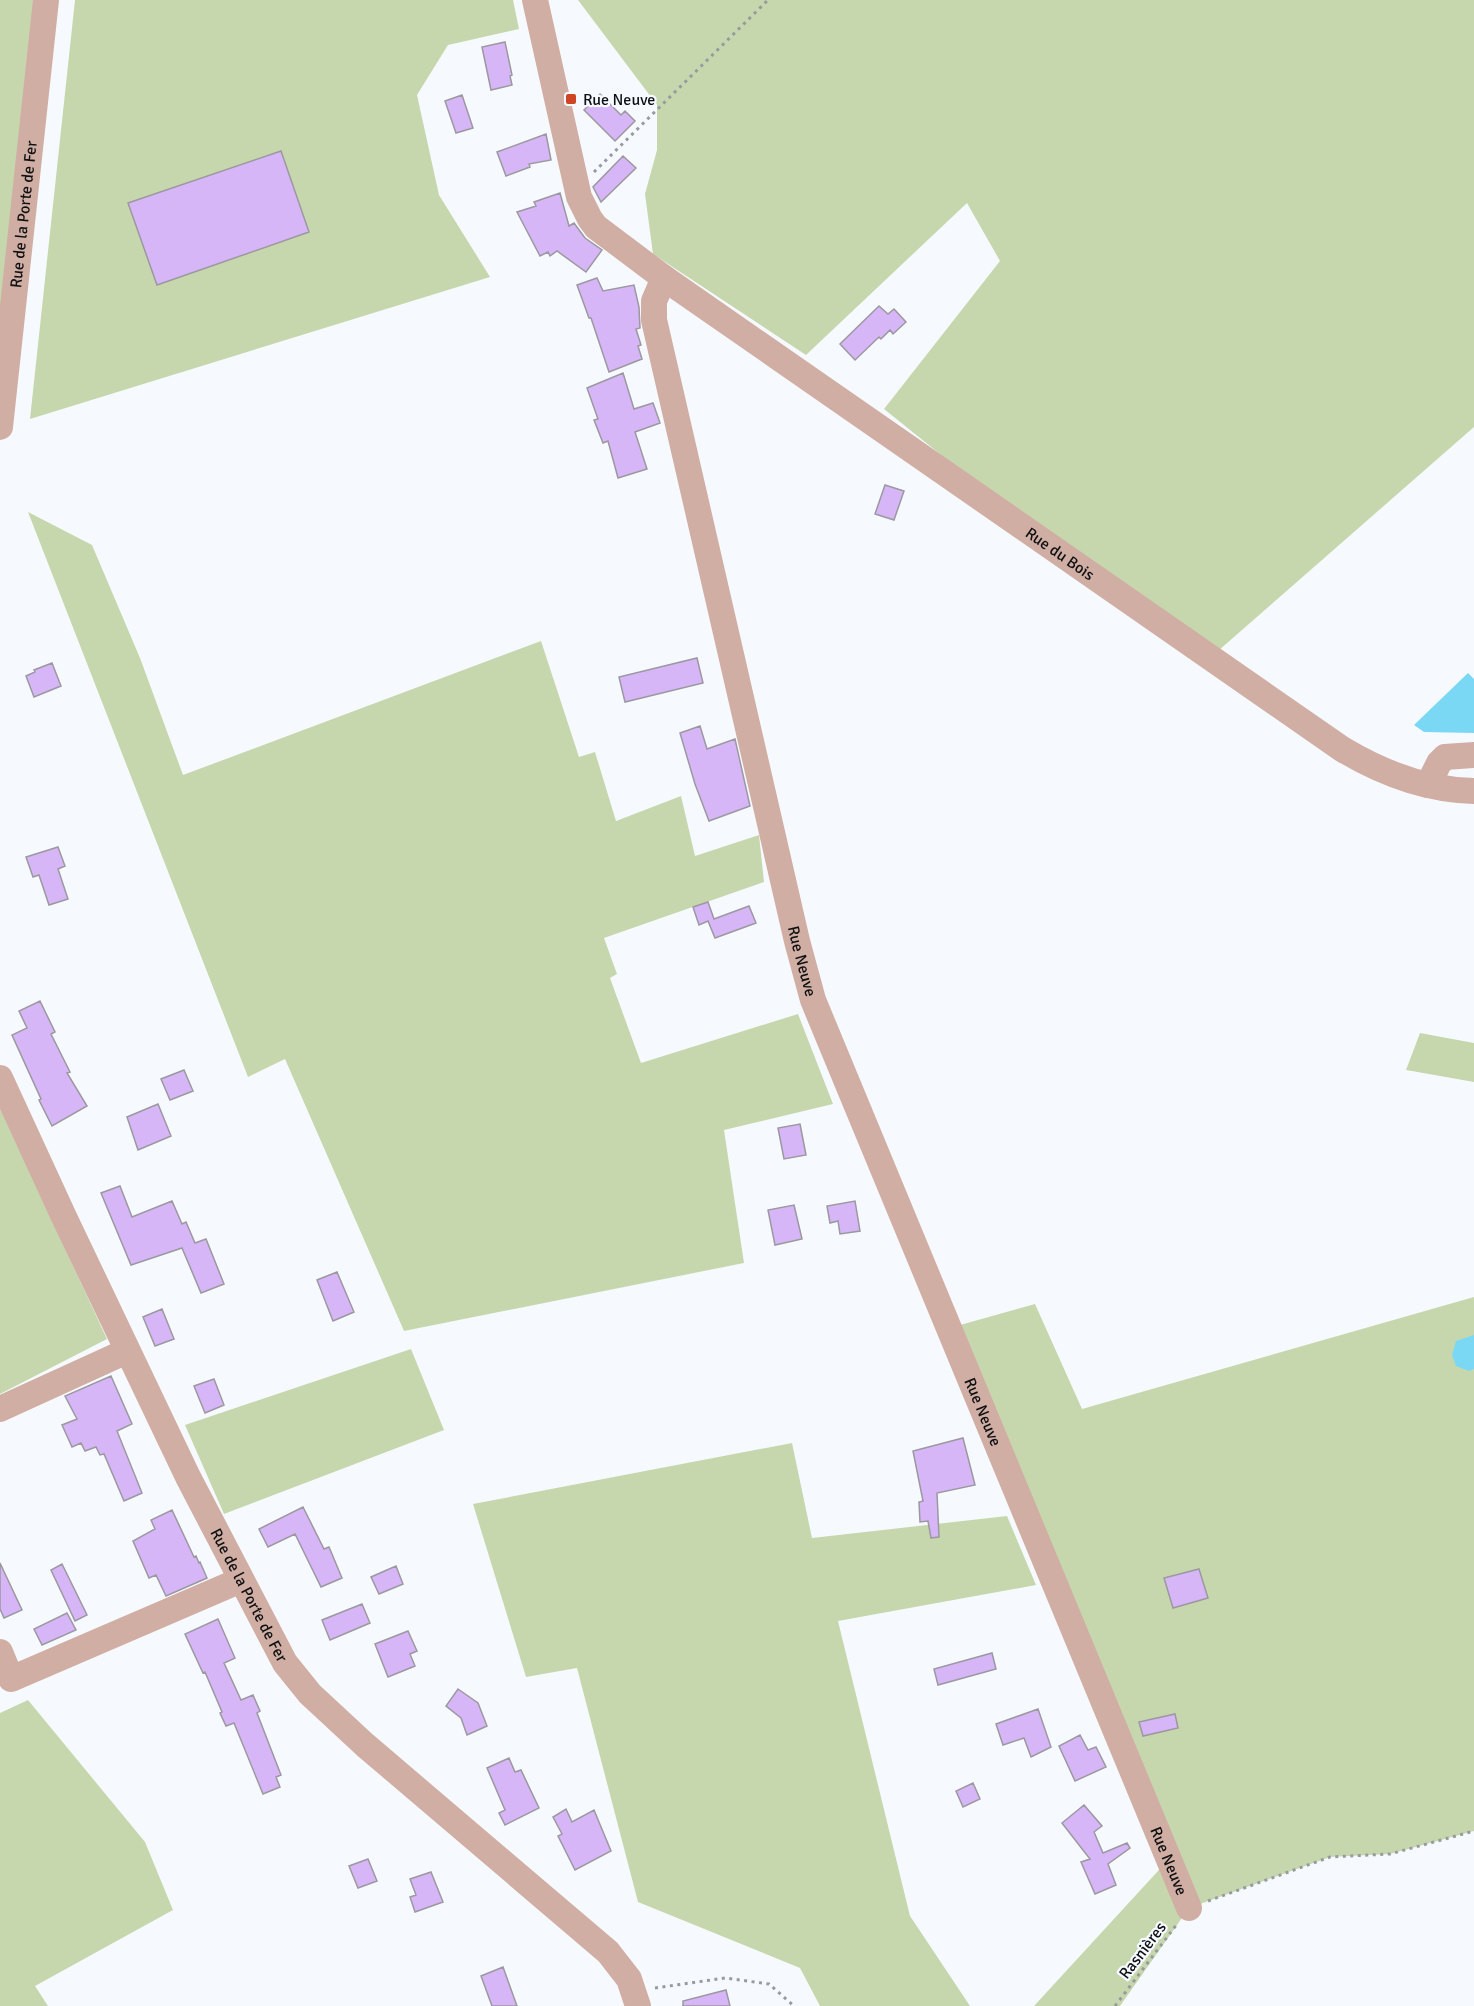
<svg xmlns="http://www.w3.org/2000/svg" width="1474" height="2006" font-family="Signika,sans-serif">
<rect width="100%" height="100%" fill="#f6faff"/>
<path fill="#c7d7ad" d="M0 0H34L0 323Z
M75 0H513L519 29 448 45 417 95 439 195 490 277 30 419Z
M578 0H1474V427L1202 665 884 409 1000 261 967 203 806 355 653 254 645 194 657 150V105Z
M28 512 92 545 140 658 183 775 541 641 579 757 595 752 616 821 681 796 695 856 759 835 764 882 604 938 617 974 610 978 641 1063 798 1014 833 1104 724 1130 744 1263 404 1331 285 1059 248 1077Z
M1420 1033 1474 1043V1082L1406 1070Z
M0 1108 107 1339 0 1394Z
M1474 1297V1831L1390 1854 1330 1857 1189 1908 1120 2006H1034L1169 1859 953 1327 1035 1304 1082 1409Z
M411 1349 444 1430 224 1514 185 1425Z
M792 1443 812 1538 1007 1516 1036 1585 838 1621 910 1916 970 2006H820L800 1968 638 1902 577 1668 526 1677 473 1504Z
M28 1700 145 1842 173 1910 35 1986 48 2006H0V1713Z"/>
<path fill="#7bd8f4" d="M1468 673 1474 679V733L1424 732 1414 725Z
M1474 1335V1369L1469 1371 1456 1366 1452 1355 1456 1341Z"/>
<path fill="#d7b6f7" stroke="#9b989f" stroke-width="1.5" d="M505 42 512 75 510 76 512 85 491 90 482 47Z
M600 94 621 115 625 111 635 121 615 141 584 110Z
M462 95 473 128 456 133 445 101Z
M546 134 551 160 529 164 530 167 506 176 497 152Z
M281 151 309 232 157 285 128 203Z
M623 156 636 168 601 202 593 187Z
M560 193 569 226 574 223 585 238 602 250 586 272 557 251 550 256 548 252 540 256 517 212 536 206 534 202Z
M597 278 603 291 634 285 639 307 640 328 636 329 641 345 638 346 642 359 609 372 591 318H589L577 285Z
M879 306 888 314 894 309 906 322 893 334 890 330 881 339 879 337 855 360 840 344Z
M623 373 634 409 653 403 660 423 635 432 647 469 618 478 608 441 603 443 594 420 598 419 587 388Z
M885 485 904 491 894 520 875 514Z
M697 658 703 683 625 702 619 677Z
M52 663 61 686 34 697 26 676 35 672 34 670Z
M700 726 707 749 735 739 750 806 709 821 695 784 680 733Z
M58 847 65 866 58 869 68 899 49 905 39 875 33 877 26 857Z
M708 902 714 919 749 906 756 923 715 938 708 921 699 925 693 907Z
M40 1001 55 1032 51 1034 70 1072 67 1073 87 1106 52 1126 39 1100 41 1099 12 1035 27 1028 19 1011Z
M184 1070 193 1091 170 1100 161 1079Z
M158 1104 171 1136 138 1150 127 1117Z
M800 1124 806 1155 784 1159 778 1128Z
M120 1186 132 1217 172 1201 182 1224 186 1222 195 1243 206 1239 224 1284 201 1293 182 1248 131 1265 101 1193Z
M855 1201 860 1231 840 1234 838 1221 830 1223 827 1206Z
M794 1205 802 1239 775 1245 768 1210Z
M337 1272 354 1312 333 1321 317 1280Z
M162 1309 174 1339 155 1346 143 1317Z
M111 1376 132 1424 117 1431 142 1493 124 1501 104 1454 100 1455 96 1447 85 1451 81 1443 72 1447 62 1425 77 1419 65 1396Z
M214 1379 224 1405 205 1413 194 1386Z
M963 1438 975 1485 937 1493 939 1537 931 1538 928 1521 920 1522 919 1502 923 1501 913 1451Z
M303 1507 324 1549 329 1547 342 1578 321 1587 295 1534 268 1547 259 1529Z
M172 1510 194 1557 196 1556 199 1563 200 1562 207 1578 166 1596 156 1575 149 1578 133 1541 155 1529 151 1520Z
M0 1563 22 1610 4 1618 0 1609Z
M62 1564 87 1615 75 1621 51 1570Z
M396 1566 403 1584 379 1594 371 1577Z
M1199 1569 1208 1598 1173 1608 1164 1578Z
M362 1604 370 1623 330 1640 322 1620Z
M67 1613 76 1630 42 1645 34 1629Z
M218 1619 235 1658 224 1663 241 1700 253 1695 260 1711 257 1713 281 1775 276 1777 280 1787 263 1794 234 1723 226 1726 220 1713 222 1712 205 1672 203 1673 185 1634Z
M408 1631 417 1651 410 1654 415 1666 388 1677 375 1644Z
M992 1653 996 1669 938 1685 934 1669Z
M458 1689 478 1703 487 1726 467 1735 461 1718 446 1706Z
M1038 1709 1051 1747 1031 1757 1024 1738 1003 1745 996 1724Z
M1175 1714 1178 1728 1143 1736 1139 1722Z
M1080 1735 1088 1750 1096 1747 1106 1767 1075 1781 1059 1746Z
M509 1758 515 1772 521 1770 539 1808 505 1825 499 1813 505 1810 487 1768Z
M973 1783 980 1799 963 1807 956 1791Z
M1084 1805 1102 1826 1094 1832 1103 1853 1127 1843 1130 1848 1108 1864 1116 1885 1095 1894 1081 1862 1090 1859 1062 1823Z
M566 1809 572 1822 594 1810 611 1851 575 1870 558 1836 562 1834 553 1817Z
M368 1859 377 1881 358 1888 349 1866Z
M431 1872 443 1902 415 1912 410 1897 416 1895 410 1879Z
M503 1967 517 2006H492L481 1976Z
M726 1990 730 2006H683V2001Z"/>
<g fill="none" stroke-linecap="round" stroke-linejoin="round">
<path stroke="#979a9e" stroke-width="3" stroke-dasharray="3 4.5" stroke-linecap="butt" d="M594 172 768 0
M1208 1901 1330 1857 1390 1854 1474 1831
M655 1988 725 1978 769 1984 794 2006
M1115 2006 1177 1924"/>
<g stroke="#d1aea4" stroke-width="26">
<path id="s1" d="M535 0 579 197 590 219 596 227 664 278 1342 749C1382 773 1426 790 1474 791"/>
<path id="s2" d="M664 278 654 301V320L797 941 813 1000 1189 1908"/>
<path id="s3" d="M0 427 46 0"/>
<path d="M1428 785 1439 763 1445 757 1474 755"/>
<path id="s4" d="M0 1078 64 1217 188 1477 285 1663 310 1694 365 1745 608 1952 629 1979 638 2006"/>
<path d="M0 1409 127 1351"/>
<path d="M0 1652 11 1679 241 1580"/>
</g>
</g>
<rect fill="#ce4425" stroke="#f6faff" stroke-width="2" x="565" y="93" width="12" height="12" rx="3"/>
<g text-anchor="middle" stroke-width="4.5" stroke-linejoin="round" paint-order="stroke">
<g font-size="16" fill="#0e1012" stroke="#f6faff" text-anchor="start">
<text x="583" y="105">Rue Neuve</text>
</g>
<g font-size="16" fill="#0e1012" stroke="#f6faff">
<text dy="6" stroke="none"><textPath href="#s3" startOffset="214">Rue de la Porte de Fer</textPath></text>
<text dy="6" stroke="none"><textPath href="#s1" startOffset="804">Rue du Bois</textPath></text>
<text dy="6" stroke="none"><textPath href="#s2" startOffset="702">Rue Neuve</textPath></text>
<text dy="6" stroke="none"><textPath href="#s2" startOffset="1188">Rue Neuve</textPath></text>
<text dy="6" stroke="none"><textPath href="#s4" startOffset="574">Rue de la Porte de Fer</textPath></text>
<text dy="6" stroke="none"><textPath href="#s2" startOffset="1674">Rue Neuve</textPath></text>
<text transform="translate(1142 1950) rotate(-53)" y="6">Rasnières</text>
</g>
</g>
</svg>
